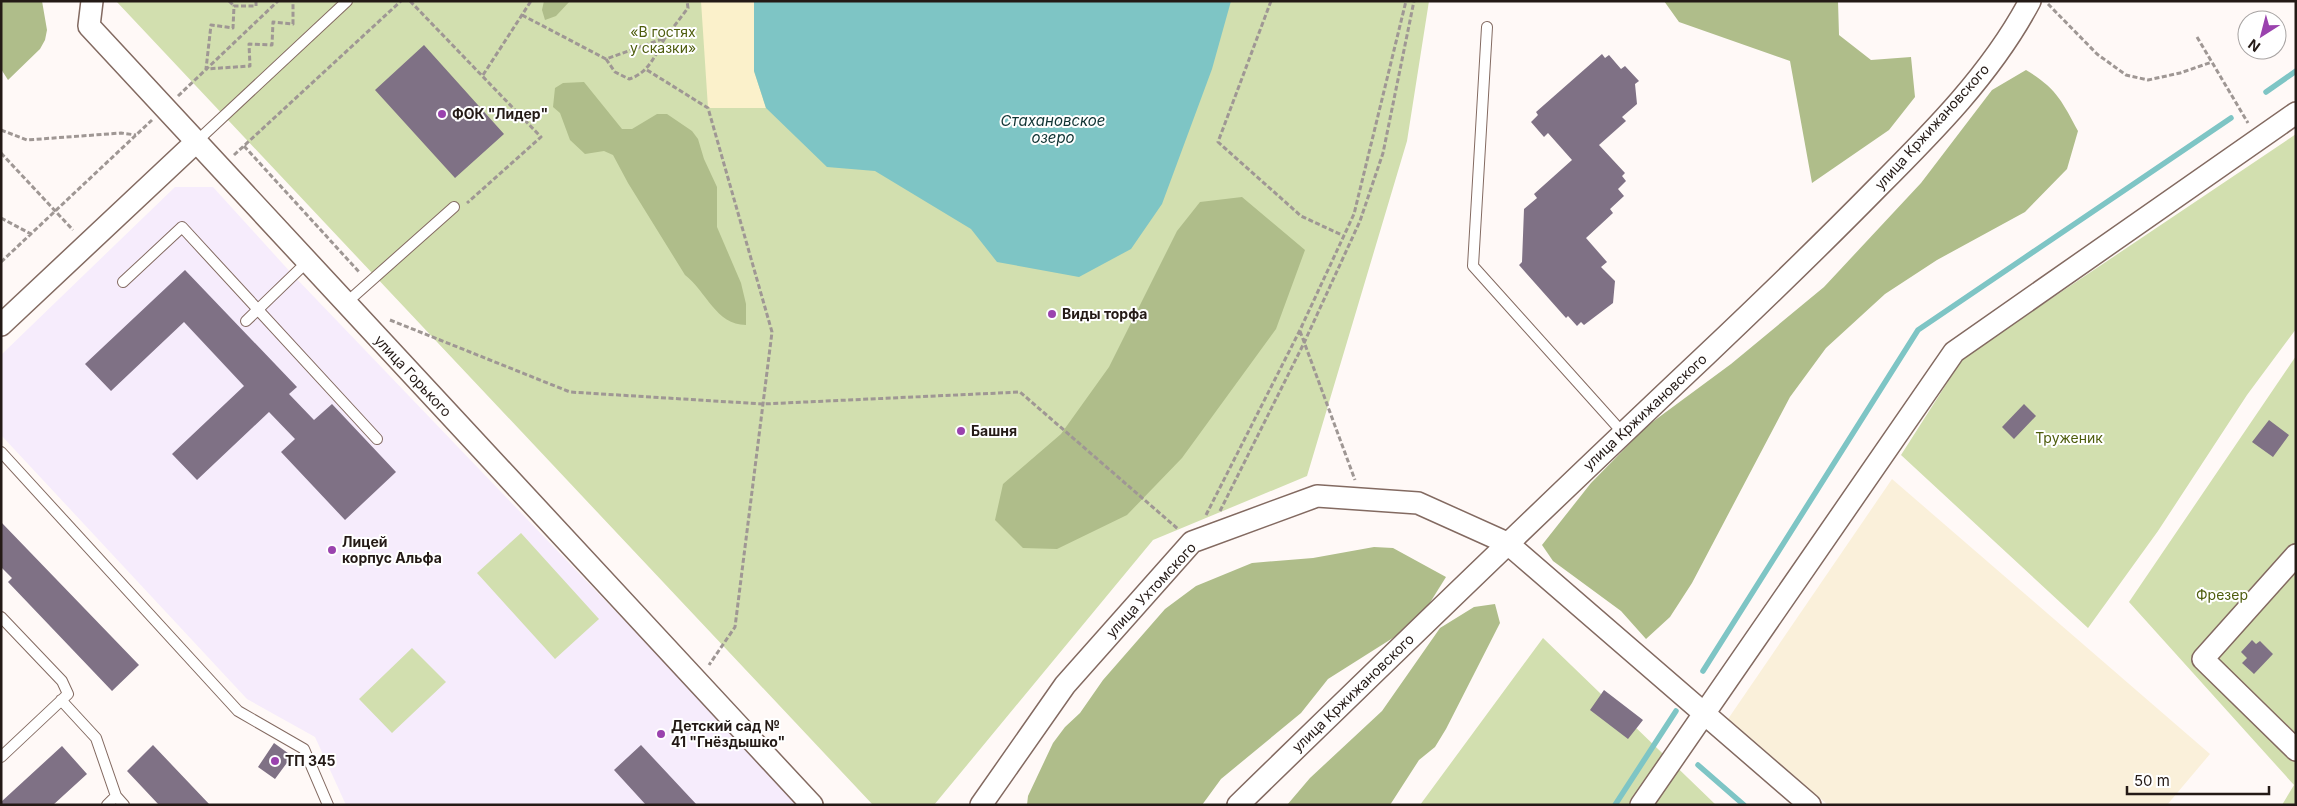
<svg xmlns="http://www.w3.org/2000/svg" width="2297" height="806" font-family="Inter,sans-serif">
<rect width="100%" height="100%" fill="#fff9f7"/>
<path fill="#faf0da" d="M1892 479 2210 754 2167 805H1828L1728 719Z"/>
<path fill="#f6ecfc" d="M175 187H213L293 275 666 664 798 805H346L315 737 247 699 1 435V355Z"/>
<path fill="#d2dfaf" d="M116 1H1429L1407 141 1307 476 1153 540 934 805H873Z
M2296 134V329L2247 395 2158 531 2088 628 1901 455 1963 358Z
M2296 356V805H2282L2294 785 2129 602Z
M521 533 599 619 555 659 477 573Z
M1543 638 1716 805H1420Z
M412 648 446 682 392 733 359 699Z"/>
<path fill="#afbd8a" d="M1 1H42L47 30 45 40 40 49 8 80 1 69Z
M544 1H570L556 16 545 20 542 10Z
M1664 1H1838L1839 35 1871 60 1911 57 1915 97 1889 130 1812 183 1790 61 1679 22Z
M2026 70C2056 88 2062 101 2078 131L2067 169 2025 212 1937 260 1885 294 1826 348 1790 397 1692 583 1670 617 1646 639 1621 611 1553 561 1542 545 1591 483 1647 426 1731 364 1824 287 1921 183 1992 90Z
M584 82 622 129H632L657 114H667L692 131 698 139 704 159 717 187V227L741 283 746 304V325C716 325 706 291 685 275L628 183 613 155 604 151 585 154 570 140 560 113 553 107 555 88 563 83Z
M1242 197 1305 250 1276 329 1182 458 1127 515 1057 549 1023 548 995 520 1003 484 1061 434 1109 367 1177 231 1200 202Z
M1374 547 1393 548 1446 577 1426 609 1396 636 1328 679 1301 713 1221 779 1202 805H1027L1028 796 1053 743 1065 727 1080 713 1103 680 1165 609 1196 586 1252 563 1313 558Z
M1495 604 1500 623 1446 729 1435 747 1419 760 1390 805H1287L1310 778 1382 711 1440 628 1474 607Z"/>
<path fill="#fbf1cb" d="M701 1H754V71L766 108H708Z"/>
<path fill="#7ec5c5" d="M754 1H1231L1212 69 1162 204 1131 249 1079 277 997 262 971 229 875 171 827 167 766 108 754 71Z"/>
<g fill="none" stroke-linecap="round" stroke-linejoin="round">
<path stroke="#7ec5c5" stroke-width="5.5" d="M2266 92 2296 71
M1703 671 1918 330 2231 118
M1698 765 1744 805
M1615 805 1676 711"/>
</g>
<path fill="#7f7185" d="M424 45 504 134 455 178 375 90Z
M1602 54 1605 58 1609 55 1621 69 1625 66 1639 81 1635 84 1637 104 1622 117 1626 121 1599 145 1625 173 1622 176 1626 181 1618 189 1624 196 1610 209 1613 213 1586 238 1607 262 1601 267 1615 281 1613 303 1584 325 1581 322 1577 326 1568 316 1566 318 1519 265 1522 262 1524 209 1537 198 1534 194 1572 160 1548 133 1544 137 1531 122 1538 115 1536 112Z
M185 270 297 387 289 394 314 420 332 404 396 472 345 520 281 452 295 439 269 412 197 480 172 454 244 386 184 322 111 391 85 364Z
M2024 404 2036 416 2014 439 2002 427Z
M2269 420 2289 435 2273 457 2252 442Z
M1 522 139 665 112 691 8 582 12 578 1 567Z
M2252 640 2256 644 2260 641 2273 654 2254 674 2242 663 2247 658 2241 652Z
M1604 690 1643 720 1628 739 1590 710Z
M274 743 292 756 275 779 258 767Z
M153 745 210 805H159L127 771Z
M641 745 697 805H646L614 770Z
M62 746 87 774 53 805H1V802Z"/>
<g fill="none" stroke-linecap="round" stroke-linejoin="round">
<defs>
<path id="lane" d="M1487 27 1473 266 1623 433
M196 142 347 1
M123 282 182 227 377 439
M346 303 454 207
M246 321 307 262
M1 452 238 711 304 749 328 805
M1 617 62 681 68 694 1 757
M61 700 96 738 116 796 107 805
M116 796 124 805"/>
<path id="street" d="M92 1 89 26 812 805
M1 325 196 142
M2296 555 2203 659 2296 750
M981 805 1065 685 1192 542 1317 496 1418 503 1507 543 1810 805
M1238 805C1393 654 1548 504 1705 356 1763 301 1820 246 1876 189 1933 132 1992 73 2030 1
M1641 805 1954 352 2296 113"/>
</defs>
<use href="#lane" stroke="#836a61" stroke-width="12"/>
<use href="#street" stroke="#836a61" stroke-width="24"/>
<path stroke="#9f9794" stroke-width="3" stroke-dasharray="5 2.5" stroke-linecap="butt" d="M229 1 234 6
M256 1V6H234L233 28 211 25 206 69 250 66 249 44 272 45 273 22 293 24V1
M410 1 541 137 467 203
M1271 1 1218 142 1301 216 1344 236
M2048 4 2097 54 2126 75 2148 80 2180 73 2212 62
M522 15 606 59 665 38 688 8 687 1
M2197 37 2248 123
M606 59 615 72 629 79C649 73 655 55 665 38
M647 70 708 108 772 332 735 627 709 665
M483 75 531 1
M178 96 278 1
M1 130 27 140 121 133 136 135
M244 146 360 273
M1 153 73 230
M234 155 401 1
M1 218 31 234
M1 262 152 120
M390 320 570 392 763 404 1020 392 1178 529
M1300 331 1355 480
M1220 511 1304 343 1360 221 1383 153 1414 1
M1206 515 1300 330 1354 214 1406 1"/>
<use href="#lane" stroke="#fff" stroke-width="10"/>
<use href="#street" stroke="#fff" stroke-width="21"/>
</g>
<g fill="#9a42ae" stroke="#fff" stroke-width="2">
<circle cx="442" cy="114" r="5"/>
<circle cx="1052" cy="314" r="5"/>
<circle cx="961" cy="431" r="5"/>
<circle cx="332" cy="550" r="5"/>
<circle cx="661" cy="734" r="5"/>
<circle cx="275" cy="761" r="5"/>
</g>
<g text-anchor="middle" stroke-width="4" stroke-linejoin="round" paint-order="stroke">
<g font-size="14" fill="#4e5d0d" stroke="#fff">
<text x="663" y="37">«В гостях<tspan x="663" dy="16">у сказки»</tspan></text>
<text x="2069" y="443">Труженик</text>
<text x="2222" y="600">Фрезер</text>
</g>
<g font-size="14" font-weight="bold" fill="#241a16" stroke="#fff" text-anchor="start">
<text x="452" y="119">ФОК "Лидер"</text>
<text x="1062" y="319">Виды торфа</text>
<text x="971" y="436">Башня</text>
<text x="342" y="547">Лицей<tspan x="342" dy="16">корпус Альфа</tspan></text>
<text x="671" y="731">Детский сад №<tspan x="671" dy="16">41 "Гнёздышко"</tspan></text>
<text x="285" y="766">ТП 345</text>
</g>
<g font-size="14" fill="#241a16" stroke="#fff">
<text transform="translate(1932 127) rotate(-48)" y="5">улица Кржижановского</text>
<text transform="translate(413 376) rotate(47)" y="5">улица Горького</text>
<text transform="translate(1645 412) rotate(-43)" y="5">улица Кржижановского</text>
<text transform="translate(1151 590) rotate(-47)" y="5">улица Ухтомского</text>
<text transform="translate(1353 693) rotate(-44)" y="5">улица Кржижановского</text>
</g>
<g font-size="15" font-style="italic" fill="#103434" stroke="#fff">
<text x="1053" y="126">Стахановское<tspan x="1053" dy="17">озеро</tspan></text>
</g>
</g>
<rect width="2297" height="806" fill="none" stroke="#241a16" stroke-width="5"/>
<g transform="translate(2262 35) rotate(216)"><circle r="24" fill="#ffffff" stroke="#a7a3a2"/>
<path d="M0-4L9 19L0 12L-9 19Z" fill="#9a42ae"/>
<text y="-8" font-size="14" font-weight="bold" text-anchor="middle" fill="#241a16">N</text>
</g>
<path d="M2127 786v8h142v-8" fill="none" stroke="#241a16" stroke-width="2.5"/>
<text x="2134" y="786" font-size="15" fill="#241a16" stroke="#ffffff" stroke-width="4" paint-order="stroke">50 m</text>
</svg>
